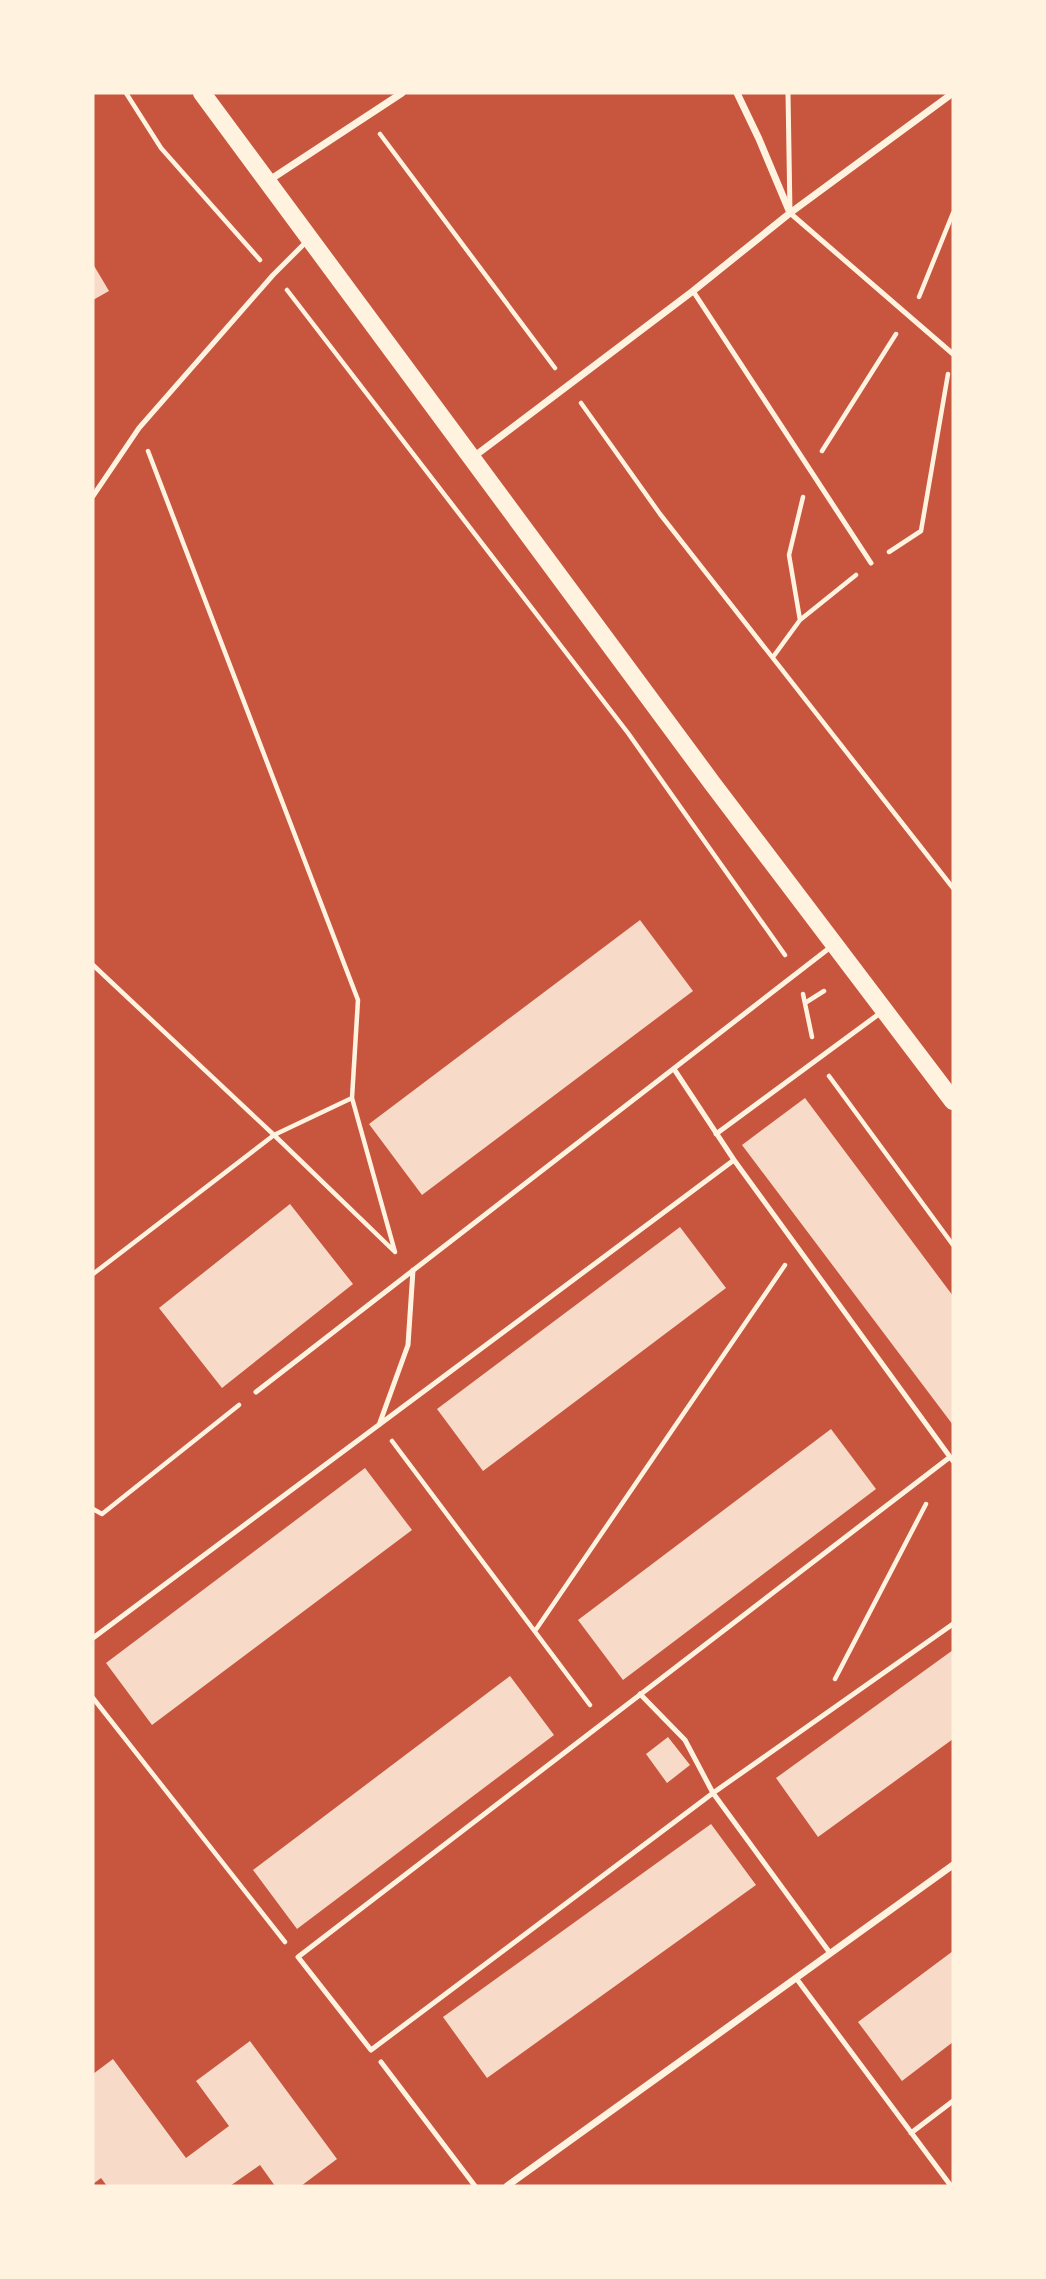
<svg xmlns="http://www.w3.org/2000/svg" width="1046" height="2279" font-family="Montserrat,sans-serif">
<rect width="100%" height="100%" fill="#c8553d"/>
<path fill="#f7dbc8" d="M93 264 109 291 93 300Z
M640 920 693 991 422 1195 369 1124Z
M805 1098 953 1296V1425L742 1145Z
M290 1204 353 1284 222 1388 159 1308Z
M680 1227 726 1288 483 1471 437 1409Z
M831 1429 876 1489 623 1680 578 1620Z
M365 1468 412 1530 152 1725 106 1663Z
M953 1650V1739L818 1837 776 1778Z
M510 1676 554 1735 297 1929 253 1870Z
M668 1737 690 1765 667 1783 646 1754Z
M711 1824 756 1885 487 2078 443 2017Z
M953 1951V2042L902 2081 858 2022Z
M250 2041 337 2159 301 2186H275L260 2165 230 2186H107L101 2178 93 2184V2074L113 2059 186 2158 229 2126 196 2081Z"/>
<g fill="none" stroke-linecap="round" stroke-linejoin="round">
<path stroke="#fff3e0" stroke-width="4.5" d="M126 93 161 148 260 260
M380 134 555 368
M287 290 628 733 785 955
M919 297 953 213
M581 403 660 514 953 888
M148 451 358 1000 352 1098 395 1252
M822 451 896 334
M889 552 921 531 948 374
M800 620 789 555 803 497
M773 657 800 620 856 575
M93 965 274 1135 394 1251
M803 994 812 1037
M805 1003 824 991
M829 1076 953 1245
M93 1274 274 1135 352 1098
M392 1441 590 1705
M93 1509 102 1514 239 1405
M535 1631 785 1265
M835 1679 926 1504
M93 1698 285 1942"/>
<path stroke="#fff3e0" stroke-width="5" d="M788 93 790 213 953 354
M693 291 871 563
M93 496 139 428 273 275 306 242
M716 1134 883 1011
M734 1160 950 1457
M256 1392 832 946
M379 1425 408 1345 413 1270
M953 1461 950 1457 298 1957 371 2050 713 1793 953 1624
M93 1638 734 1160 674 1069
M640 1694 685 1740 713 1793 830 1953
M796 1978 951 2186
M381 2062 475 2186
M911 2133 953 2101"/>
<path stroke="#fff3e0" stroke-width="7" d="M268 181 402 93
M790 213 953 93
M472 458 693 291 790 213 759 139 737 93
M507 2186 953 1865"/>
<path stroke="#fff3e0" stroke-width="18" d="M202 93 712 783 953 1101"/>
</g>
<rect width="1046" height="2279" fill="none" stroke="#fff3e0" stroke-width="189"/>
</svg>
